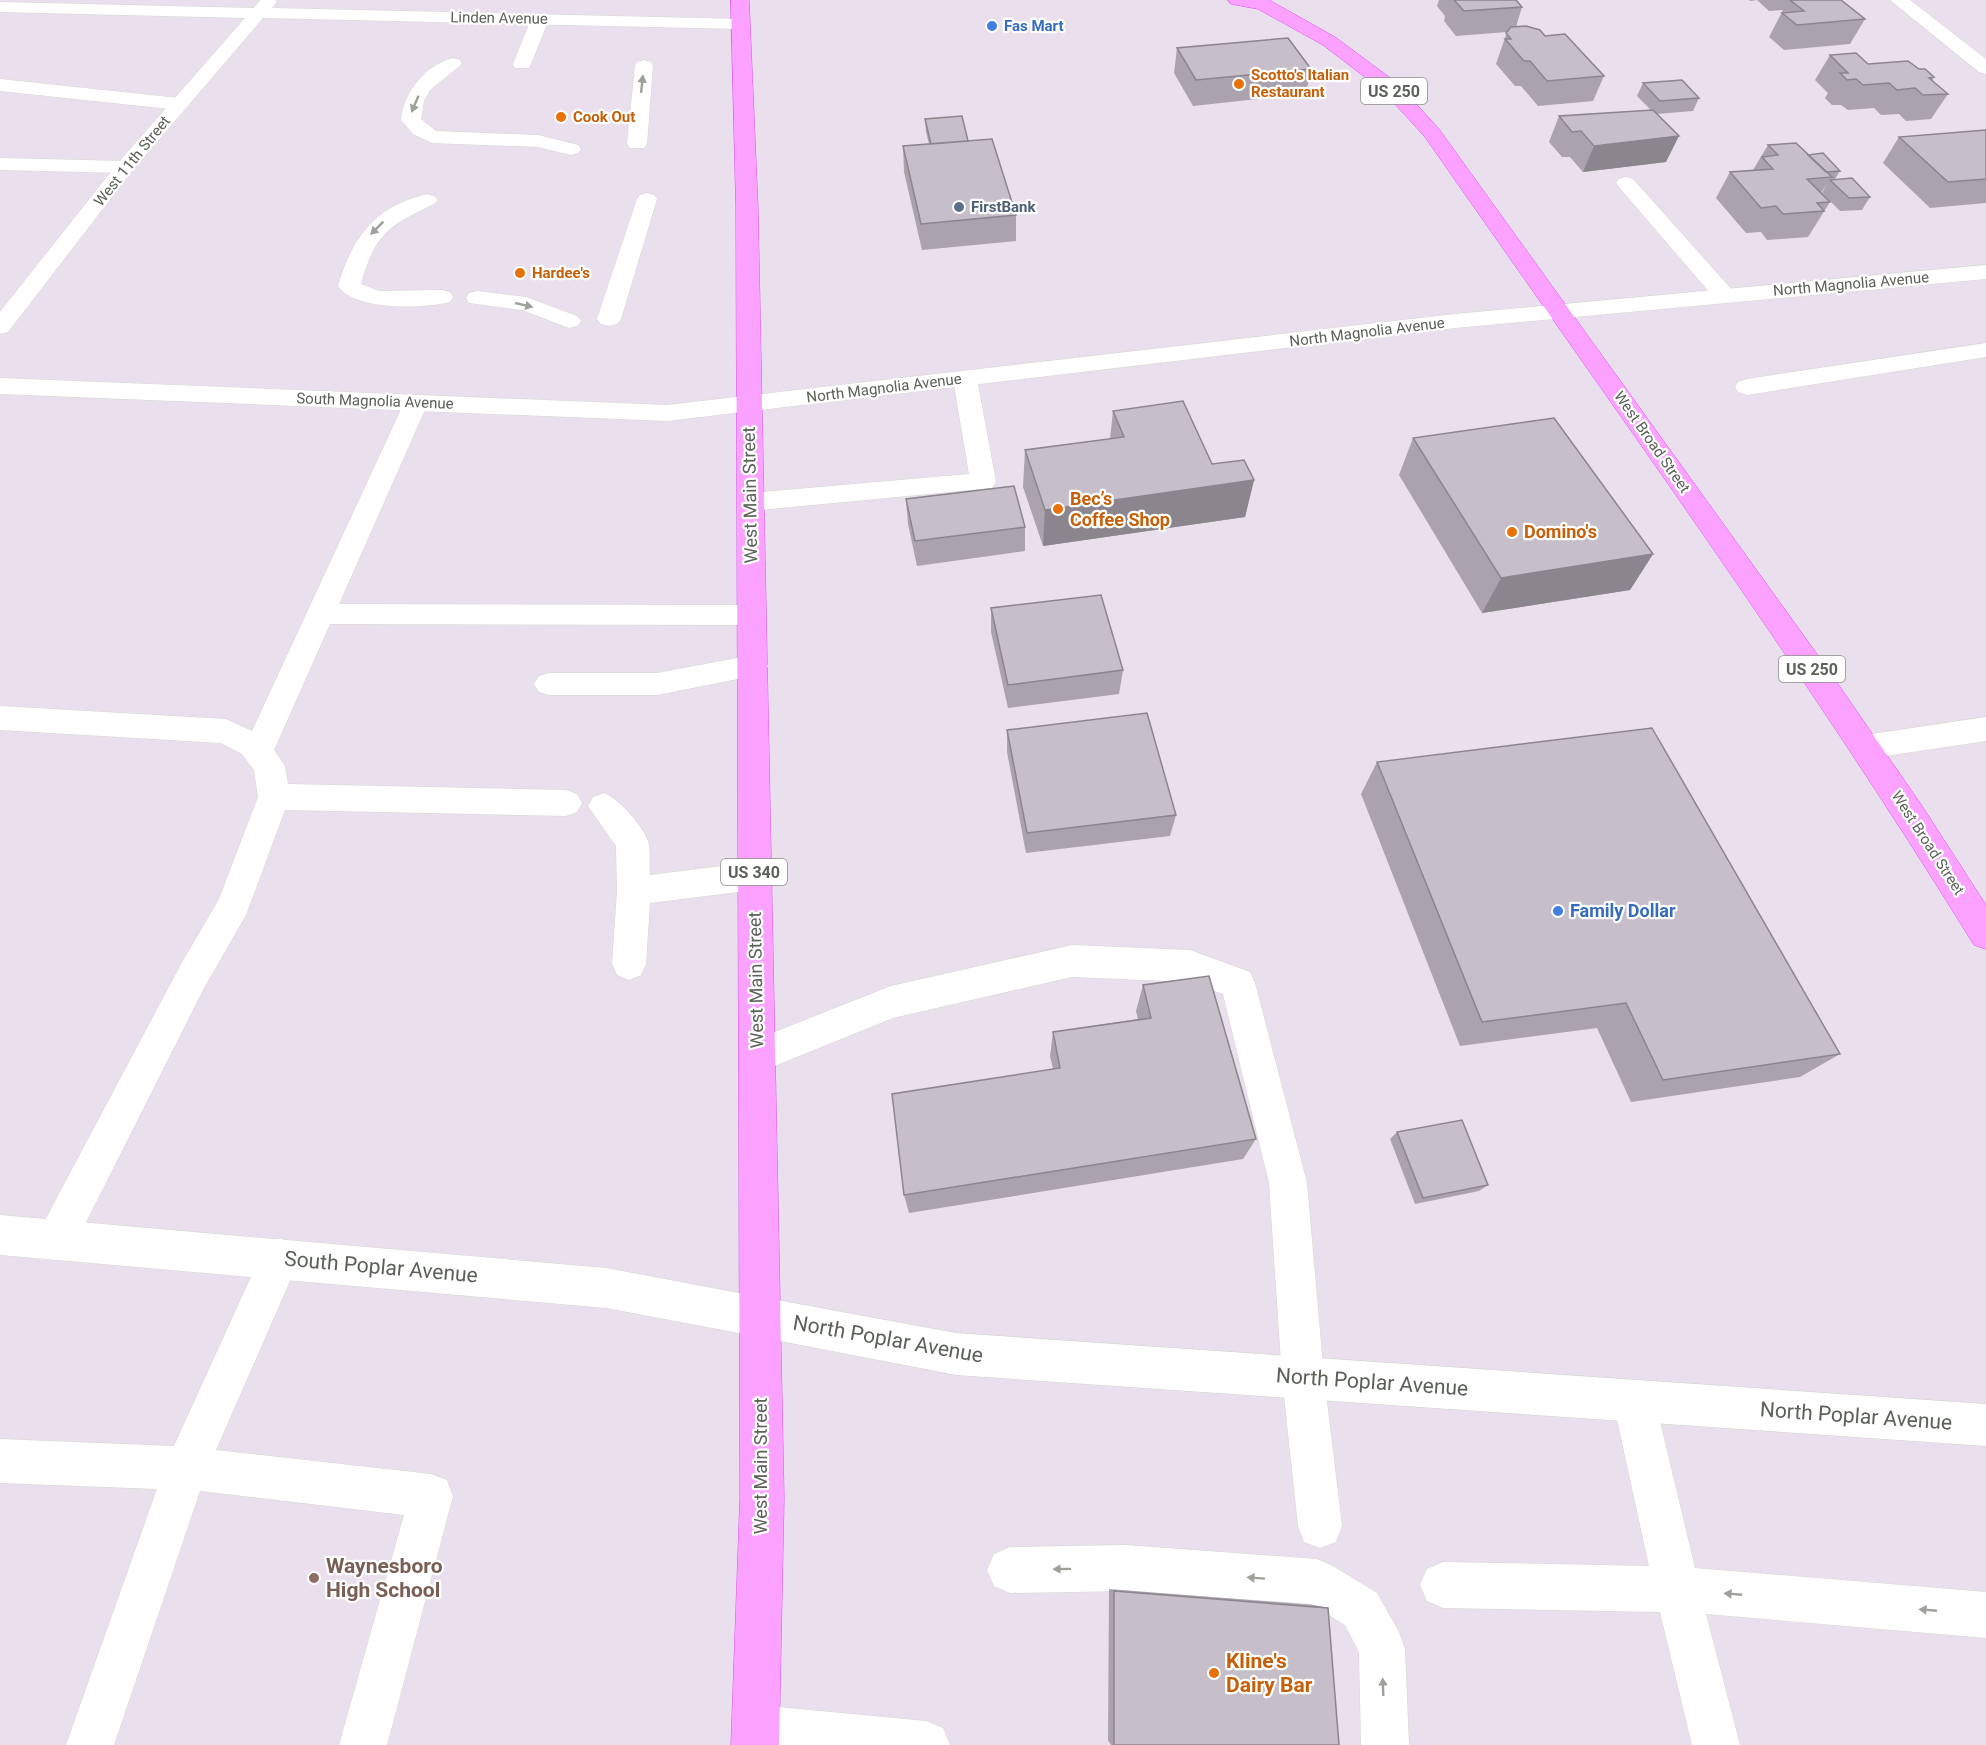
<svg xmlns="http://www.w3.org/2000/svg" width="1986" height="1745" font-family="Roboto,sans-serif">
<rect width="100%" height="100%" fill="#eadfec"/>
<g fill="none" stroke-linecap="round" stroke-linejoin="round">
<defs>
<path id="service" d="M540 14 546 15 549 19 531 64 529 68H515L513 64 531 19 534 15Z
M453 58 460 60 462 64 430 90 424 101 421 119 436 131 538 135 578 145 581 149 578 153 571 155 538 147 432 143 413 134 401 120C404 92 425 65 453 58Z
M644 60 651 62 653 66 647 144 644 148H630L627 144 635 66 637 62Z
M0 79 179 98 186 100 189 104 186 108 179 110 0 91Z
M0 158 125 161 132 163 135 167 132 171 125 173 0 170Z
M1626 177 1633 179 1733 291 1736 296 1733 301 1725 303 1717 301 1619 187 1616 183 1619 179Z
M647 193 654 195 657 199 621 319 617 324 609 326 601 324 597 319 637 199 640 195Z
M427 194 434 196 438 200 434 204C389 226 375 233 361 284L379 291 442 290 450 292 453 297 450 302C423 309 355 311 338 286 352 237 376 206 427 194Z
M477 291 526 297 577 316 581 321 577 326 569 328 522 310 469 303 466 298 469 293Z
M1986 343V357L1747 395 1738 392 1735 387 1738 382 1747 379Z
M965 371 974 374 977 379 996 482 992 488 750 511 741 508 737 502 741 496 750 493 969 474 953 379 956 374Z
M416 395 425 397 428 403 339 604 752 605 762 608 766 615 762 622 752 625 330 624 274 750 285 766 288 784 566 790 577 794 582 803 577 812 566 816 285 810 246 915 204 988 71 1252 57 1258 43 1252 37 1238 43 1224 180 966 219 899 258 797 254 770 242 754 221 743 0 730V706L226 719 252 731 404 403 407 397Z
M753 655 763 658 768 666 763 674 657 695H549L539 692 534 684 539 676 549 673H657Z
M1986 717V741L1865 759 1854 756 1850 747 1854 738 1865 735Z
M604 793C618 798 643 826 648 841 651 851 649 864 650 875L754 862 766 866 771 876 766 886 754 890 650 903 646 964 641 975 629 980 617 975 612 964 617 891 616 846 588 806 593 797Z
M1072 945 1190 950 1250 972 1255 983 1307 1183 1324 1377 1342 1526 1336 1542 1320 1548 1304 1542 1298 1526 1282 1377 1269 1183 1223 994 1190 982 1072 977 893 1018 757 1073 744 1068 739 1056 744 1044 891 986Z
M280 1238 294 1244 300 1258 216 1450 431 1474 447 1480 453 1496 387 1745H339L404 1515 200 1491 114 1745H66L157 1489 0 1483V1439L174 1446 266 1244Z
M1634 1380 1649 1386 1655 1401 1695 1568 1986 1592V1638L1706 1614 1740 1745H1692L1660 1612 1443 1608 1427 1601 1420 1585 1427 1569 1443 1562 1649 1566 1613 1401 1619 1386Z
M1126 1545 1317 1559 1333 1566 1377 1593 1399 1632 1405 1649 1409 1745H1361L1359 1652 1345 1625 1311 1604 1126 1591 1010 1593 994 1586 987 1570 994 1554 1010 1547Z
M756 1705 926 1721 943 1728 950 1745H738L732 1729 739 1712Z"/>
<path id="minor" d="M260 0H275L277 2 272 8 741 19 747 20 750 24 747 28 741 29 263 18 132 171 8 332 0 334V312L118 163 245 18 0 12V2L254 8Z
M1890 0H1910L1986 59V74L1979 72Z
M1986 265V279L1455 328 667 421 0 394V378L667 405 1455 314Z"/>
<path id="tertiary" d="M0 1215 606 1268 760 1297 774 1303 780 1317 774 1331 760 1337 606 1308 0 1255Z"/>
<path id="secondary" d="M760 1297 956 1333 1986 1404V1446L956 1375 760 1337 746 1331 740 1317 746 1303Z"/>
<path id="primary" d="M731 0H749L758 209 784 1498 779 1745H731L740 1498 736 209Z
M1228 0H1269L1335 37 1397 83 1439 129 1827 668 1922 806 1986 905V949L1974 945C1803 668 1611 404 1425 137L1383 91 1323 45 1258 9 1231 4Z"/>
</defs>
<use href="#service" stroke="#d4dad2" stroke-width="1"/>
<use href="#minor" stroke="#d4dad2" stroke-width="1"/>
<use href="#tertiary" stroke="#d4dad2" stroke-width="1"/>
<use href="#secondary" stroke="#cdd4ca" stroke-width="1"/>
<use href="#primary" stroke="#d853f1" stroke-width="1"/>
<use href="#service" fill="#fff" fill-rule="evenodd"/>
<use href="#minor" fill="#fff" fill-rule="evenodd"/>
<use href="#tertiary" fill="#fff" fill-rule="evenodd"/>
<use href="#secondary" fill="#fff" fill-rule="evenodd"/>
<use href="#primary" fill="#fba1ff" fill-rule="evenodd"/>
</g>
<path fill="#aaa3ad" d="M1439 0H1516L1522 7 1516 27 1545 36 1604 76 1593 101 1538 106 1521 86H1515L1496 64 1507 32 1456 36 1444 21 1445 16 1437 6Z
M1749 0H1841L1865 19 1850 44 1784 50 1769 37 1783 10 1769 11 1757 0 1750 1Z
M1177 48 1311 69 1306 94 1193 106 1174 73Z
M1830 55 1868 64 1919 69 1934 77 1932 81 1948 94 1931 119 1906 121 1899 114 1881 115 1874 108 1848 110 1841 105H1832L1825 98 1828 93 1815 80Z
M1643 83 1699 98 1693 111 1657 114 1666 162 1583 172 1570 157H1562L1549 142 1559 116 1651 110 1637 96Z
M925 119 968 141 1016 215V241L922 250 904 172 903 146 929 144 926 132Z
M1986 130V203L1930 208 1883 163 1899 137Z
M1768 145 1808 155 1840 171 1835 179 1870 197 1862 210 1840 211 1822 193 1827 184 1821 193 1830 202 1808 237 1767 240 1761 232 1746 233 1716 198 1730 172 1753 170Z
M1113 411 1212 464 1254 480 1245 517 1043 546 1023 487 1025 450 1110 439Z
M1413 438 1653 554 1630 590 1482 613 1399 475Z
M906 499 1025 527V551L917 566 908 524Z
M991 608 1123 670 1119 694 1008 708 991 632Z
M1007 730 1176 815 1170 836 1026 853 1007 752Z
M1377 762 1840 1054 1800 1077 1631 1102 1597 1028 1460 1046 1361 794Z
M1143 985 1256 1139 1243 1159 909 1213 904 1195 1053 1069 1050 1056 1053 1032 1138 1019 1136 1011Z
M1397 1132 1488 1185 1479 1191 1415 1204 1390 1139Z
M1109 1589 1314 1605 1328 1608 1339 1745H1111L1108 1740Z"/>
<path fill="#8b858d" d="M1679 136 1666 162 1583 172 1594 146Z
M1254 480 1245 517 1043 546 1045 510Z
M1653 554 1630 590 1482 613 1501 578Z"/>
<path fill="#c6bec9" stroke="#8b858d" stroke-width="1.5" d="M1454 0H1516L1522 7 1464 11Z
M1790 0H1841L1865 19 1797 25 1782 13 1804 11Z
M1526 26 1540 30 1545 36 1565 34 1604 76 1547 81 1530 61H1524L1505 39H1511L1506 33 1511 27Z
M1288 38 1311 69 1196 80 1177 48Z
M1856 53 1868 64 1908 61 1919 69H1925L1934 77 1929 78 1948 94 1923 95 1915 88 1897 90 1889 83 1863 85 1856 79 1847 80 1840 73H1848L1830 55Z
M1682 80 1699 98 1660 101 1643 83Z
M1653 110 1679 136 1594 146 1581 131 1572 132 1559 116Z
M962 116 968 141 931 144 925 119Z
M1986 130V179L1948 182 1899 137Z
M992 139 1016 215 921 224 903 146Z
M1796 143 1832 177 1807 179 1830 202 1817 203 1824 211 1783 214 1776 206 1761 208 1730 172 1773 169 1762 157 1778 155 1768 145Z
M1823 153 1840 171 1826 172 1808 155Z
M1852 178 1870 197 1849 198 1830 180Z
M1183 401 1212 464 1244 460 1254 480 1045 510 1025 450 1124 437 1113 411Z
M1554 418 1653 554 1501 578 1413 438Z
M1014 486 1025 527 915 541 906 499Z
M1101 595 1123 670 1008 685 991 608Z
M1147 713 1176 815 1027 833 1007 730Z
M1652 728 1840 1054 1663 1080 1626 1003 1482 1022 1377 762Z
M1209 976 1256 1139 904 1195 892 1094 1060 1068 1053 1032 1151 1018 1143 985Z
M1462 1120 1488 1185 1423 1198 1397 1132Z
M1114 1591 1328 1608 1339 1745H1114Z"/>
<defs><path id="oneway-solid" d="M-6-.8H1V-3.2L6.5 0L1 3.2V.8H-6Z" transform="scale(1.5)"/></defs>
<g fill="#9da09b">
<use href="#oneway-solid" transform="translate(642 84) rotate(-84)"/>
<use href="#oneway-solid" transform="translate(415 104) rotate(113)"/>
<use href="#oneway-solid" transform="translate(377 228) rotate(135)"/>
<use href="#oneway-solid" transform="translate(524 305) rotate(13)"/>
<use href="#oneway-solid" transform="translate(1062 1569) rotate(179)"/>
<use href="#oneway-solid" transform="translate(1256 1578) rotate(-176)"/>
<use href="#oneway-solid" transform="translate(1733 1594) rotate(-175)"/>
<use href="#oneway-solid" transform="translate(1928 1610) rotate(-175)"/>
<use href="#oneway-solid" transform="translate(1383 1687) rotate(-92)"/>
</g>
<g fill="#3f7fe0" stroke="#fff" stroke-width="2">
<circle cx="992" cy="26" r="6"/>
<circle cx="1558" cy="911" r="6"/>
</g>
<g fill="#e8710a" stroke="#fff" stroke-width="2">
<circle cx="1239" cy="84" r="6"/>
<circle cx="561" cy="117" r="6"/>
<circle cx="520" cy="273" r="6"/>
<circle cx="1058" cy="509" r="6"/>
<circle cx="1512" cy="532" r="6"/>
<circle cx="1214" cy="1673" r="6"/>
</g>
<circle fill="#5c6f8a" stroke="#fff" stroke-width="2" cx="959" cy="207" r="6"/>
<circle fill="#8d6e63" stroke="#fff" stroke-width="2" cx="314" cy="1578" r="6"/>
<g text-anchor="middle" stroke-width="4.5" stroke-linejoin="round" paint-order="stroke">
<g font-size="15" fill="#5b6158" stroke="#fff">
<text transform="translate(499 18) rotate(1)" y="5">Linden Avenue</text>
<text transform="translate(132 161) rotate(-51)" y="5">West 11th Street</text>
<text transform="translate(1851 284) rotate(-5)" y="5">North Magnolia Avenue</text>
<text transform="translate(1367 332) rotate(-7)" y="5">North Magnolia Avenue</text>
<text transform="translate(884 388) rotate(-7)" y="5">North Magnolia Avenue</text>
<text transform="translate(375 401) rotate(2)" y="5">South Magnolia Avenue</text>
<text transform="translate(1652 442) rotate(55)" y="5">West Broad Street</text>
<text transform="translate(1928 843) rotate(57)" y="5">West Broad Street</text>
</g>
<g font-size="15" font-weight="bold" fill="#366cbe" stroke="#fff" text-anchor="start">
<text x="1004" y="31">Fas Mart</text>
</g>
<g font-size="15" font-weight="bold" fill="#c56008" stroke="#fff" text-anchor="start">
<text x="1251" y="80">Scotto's Italian<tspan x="1251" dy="17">Restaurant</tspan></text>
<text x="573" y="122">Cook Out</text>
<text x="532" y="278">Hardee's</text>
</g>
<g font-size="15" font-weight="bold" fill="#4e5e75" stroke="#fff" text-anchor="start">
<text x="971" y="212">FirstBank</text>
</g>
<g fill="#fff" stroke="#8c908a" stroke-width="1.5">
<rect x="1361" y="78" width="66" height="26" rx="4.5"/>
<rect x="1779" y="656" width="66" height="26" rx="4.5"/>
<rect x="721" y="859" width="66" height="26" rx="4.5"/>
</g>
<g font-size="16" font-weight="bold" fill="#5b6158">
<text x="1394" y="97">US 250</text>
<text x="1812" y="675">US 250</text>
<text x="754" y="878">US 340</text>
</g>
<g font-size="18" fill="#5b6158" stroke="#fff">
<text transform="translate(750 495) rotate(-91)" y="6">West Main Street</text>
<text transform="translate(756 980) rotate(-91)" y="6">West Main Street</text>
<text transform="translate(761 1466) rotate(-90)" y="6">West Main Street</text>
</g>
<g font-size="18" font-weight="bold" fill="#c56008" stroke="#fff" text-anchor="start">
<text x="1070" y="505">Bec’s<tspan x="1070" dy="21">Coffee Shop</tspan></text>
<text x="1524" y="538">Domino's</text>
</g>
<g font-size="18" font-weight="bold" fill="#366cbe" stroke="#fff" text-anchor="start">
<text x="1570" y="917">Family Dollar</text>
</g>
<g font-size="21" fill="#5b6158" stroke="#fff">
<text transform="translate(381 1267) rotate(5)" y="7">South Poplar Avenue</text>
<text transform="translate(888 1339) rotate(10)" y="7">North Poplar Avenue</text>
<text transform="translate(1372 1382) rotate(4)" y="7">North Poplar Avenue</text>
<text transform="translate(1856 1416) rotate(4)" y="7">North Poplar Avenue</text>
</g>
<g font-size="21" font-weight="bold" fill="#785e54" stroke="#fff" text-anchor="start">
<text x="326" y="1573">Waynesboro<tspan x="326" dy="24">High School</tspan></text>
</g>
<g font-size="21" font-weight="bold" fill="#c56008" stroke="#fff" text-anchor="start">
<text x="1226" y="1668">Kline's<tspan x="1226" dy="24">Dairy Bar</tspan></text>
</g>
</g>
</svg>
